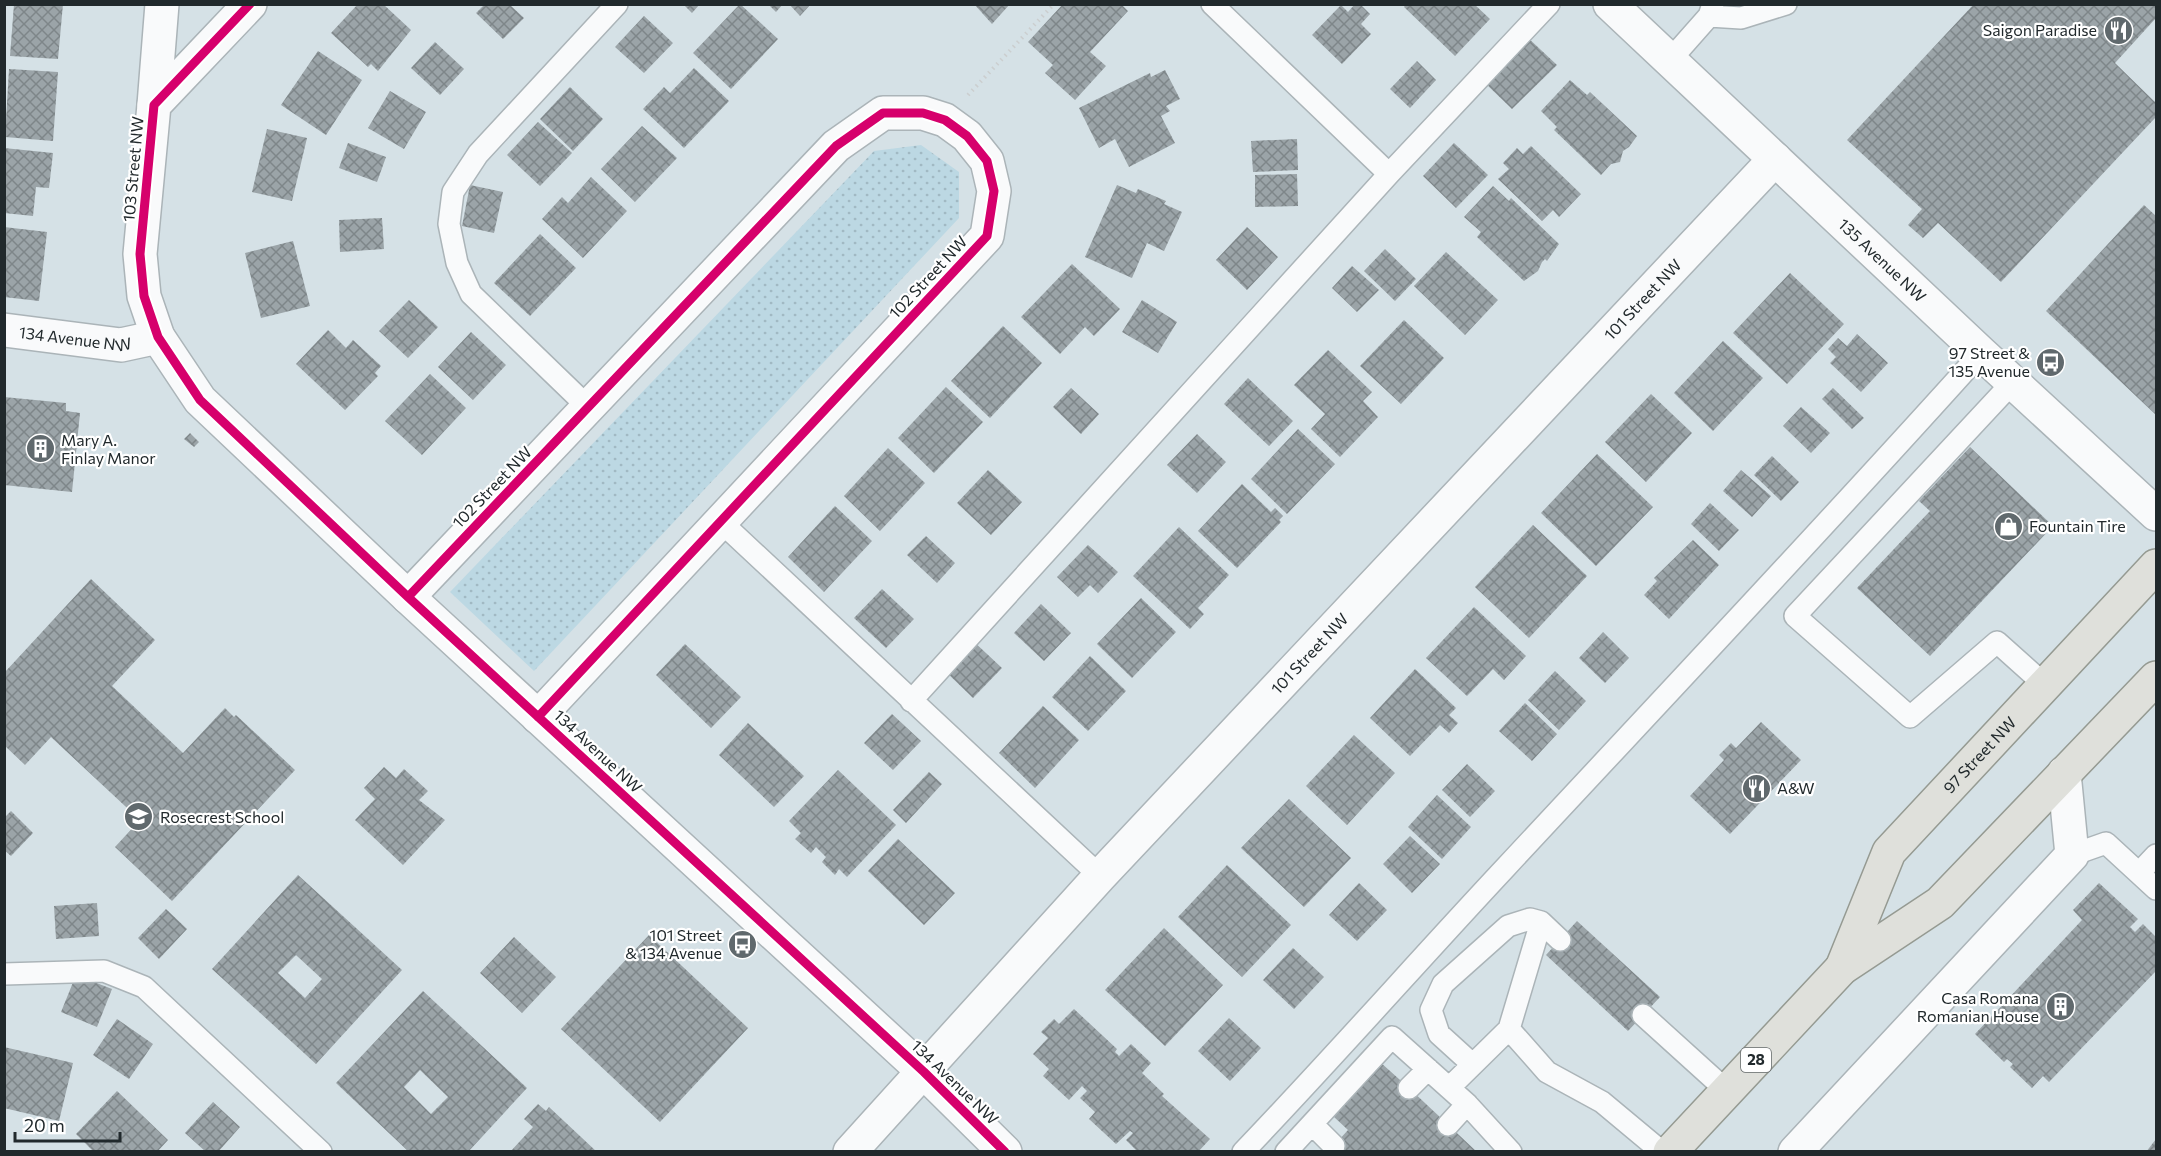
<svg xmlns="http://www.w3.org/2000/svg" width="2161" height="1156" font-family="Commissioner,sans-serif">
<defs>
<pattern id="green-dots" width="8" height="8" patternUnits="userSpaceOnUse" patternTransform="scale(1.5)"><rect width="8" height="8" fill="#bcd8e3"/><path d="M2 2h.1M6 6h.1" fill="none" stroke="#a1b9c3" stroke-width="1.8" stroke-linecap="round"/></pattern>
<pattern id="building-cross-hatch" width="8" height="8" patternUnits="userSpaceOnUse" patternTransform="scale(1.5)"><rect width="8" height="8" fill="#9ba4a8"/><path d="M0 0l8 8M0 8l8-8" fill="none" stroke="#7e8689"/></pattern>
</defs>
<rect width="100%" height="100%" fill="#d5e1e6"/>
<path fill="url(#green-dots)" d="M921 145 959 172V218L534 671 450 592 874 151Z"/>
<path fill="url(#building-cross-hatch)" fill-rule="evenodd" d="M14 4H63L58 59 10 56Z
M358 4H383L411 30 378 71 371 64 368 67 331 33Z
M485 4H509L524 18 503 39 476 13Z
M683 4H700L692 13Z
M740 4 778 39 731 89 693 53Z
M768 4H783L776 12Z
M789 4H811L800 16Z
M974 4H1010L992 24Z
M1063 4H1121L1128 11 1090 52 1106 66 1075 100 1045 73 1053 65 1028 42Z
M1355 4H1360L1370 14 1361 24 1371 34 1342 64 1312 35 1341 5 1348 12Z
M1406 4H1474L1490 19 1455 56 1404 7Z
M1974 4H2156V18L2115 63 2156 103V117L2001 282 1938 223 1923 238 1908 225 1922 209 1847 140Z
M644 16 673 43 644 73 615 47Z
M1525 35 1557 65 1512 109 1484 82Z
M435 42 464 69 440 95 411 68Z
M318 51 362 80 326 135 281 105Z
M1417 61 1436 80 1410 108 1390 89Z
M694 68 729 101 684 148 643 109 664 87 670 93Z
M9 69 58 72 53 141 5 137Z
M1165 70 1180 99 1166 106 1170 111 1161 116 1175 143 1129 167 1115 139 1099 148 1079 108 1150 73 1151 77Z
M1570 80 1587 95 1590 92 1637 136 1629 147 1623 151 1620 162 1611 164 1601 175 1554 130 1557 127 1541 111Z
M570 87 603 119 573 151 540 119Z
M390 91 426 112 404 149 368 128Z
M538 122 572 153 540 186 507 155Z
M642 126 677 158 635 202 601 169Z
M267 129 307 138 292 201 252 192Z
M1297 139 1298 170 1253 172 1251 141Z
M348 143 386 157 377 182 339 168Z
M1454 143 1488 175 1456 208 1423 176Z
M1531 146 1581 194 1559 217 1553 210 1542 221 1498 179 1509 169 1503 163 1517 148 1523 154Z
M4 148 53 153 49 188 36 187 33 216 4 213Z
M1297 174 1298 206 1255 207V175Z
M591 177 627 211 583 258 542 219 562 197 568 203Z
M470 185 503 192 494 233 462 226Z
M1117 185 1136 193 1138 189 1166 201 1164 204 1182 212 1164 251 1147 243 1132 278 1085 257Z
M1493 186 1509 201 1511 198 1559 244 1547 261 1545 259 1542 262 1538 271 1524 281 1477 237 1481 232 1464 217Z
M2144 205 2156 216V415L2046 311Z
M382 218 384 249 340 252 339 220Z
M4 227 47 232 39 301 4 297Z
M1247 227 1278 257 1247 290 1216 260Z
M540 234 576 268 530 316 494 283Z
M293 241 310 306 261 318 245 253Z
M1385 249 1416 279 1395 301 1364 271Z
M1446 252 1498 300 1465 335 1414 286Z
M1072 264 1120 309 1094 336 1085 327 1060 354 1021 317Z
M1352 266 1379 290 1357 312 1332 288Z
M1790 273 1844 324 1787 384 1733 333Z
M409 300 438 327 408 358 379 331Z
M1142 300 1177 322 1158 353 1122 332Z
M1404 320 1444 358 1401 404 1360 366Z
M1003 326 1042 363 990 418 951 381Z
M328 330 346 348 353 340 381 366 375 373 378 376 345 410 296 364Z
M471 332 506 365 473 400 438 367Z
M1857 334 1888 363 1861 392 1830 363 1836 357 1828 349 1838 338 1847 346Z
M1723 341 1763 378 1713 431 1674 393Z
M1328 350 1372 392 1363 401 1378 417 1340 457 1311 429 1325 414 1294 385Z
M430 374 466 408 422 455 385 421Z
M1248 378 1293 421 1269 446 1224 404Z
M946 387 983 422 934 473 898 438Z
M1071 388 1099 414 1081 434 1053 407Z
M1833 388 1864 418 1852 429 1822 399Z
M1651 394 1692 433 1646 482 1605 442Z
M4 397 66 403V411L80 413 72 492 4 485Z
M1801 407 1830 433 1811 453 1783 426Z
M1298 429 1335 464 1287 514 1251 479Z
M190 433 199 442 194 447 184 439Z
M1197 434 1226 462 1197 493 1167 465Z
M1970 447 2053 526 1930 656 1857 588 1930 511 1919 501Z
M888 448 925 483 880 531 844 496Z
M1597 454 1653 507 1596 566 1541 513Z
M1772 456 1799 482 1781 501 1754 475Z
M988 470 1022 502 991 535 957 503Z
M1741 470 1771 496 1752 517 1723 491Z
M1242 484 1271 512 1275 508 1283 516 1279 520 1281 522 1237 568 1198 531Z
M1710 503 1739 530 1719 551 1691 524Z
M835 506 872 541 824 592 788 557Z
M1533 525 1587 576 1529 638 1475 587Z
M1179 527 1229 575 1198 608 1204 614 1190 629 1133 576Z
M926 536 955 563 937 583 907 555Z
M1693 540 1719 565 1669 619 1644 595 1657 581 1654 578Z
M1088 545 1118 572 1098 593 1090 585 1078 597 1057 577Z
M91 579 155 640 112 686 183 753 225 708 234 717 236 715 295 770 172 901 115 847 140 820 51 737 25 765 5 746V672Z
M882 589 914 619 886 648 854 618Z
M1141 598 1176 632 1132 678 1097 644Z
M1041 604 1071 633 1044 661 1014 633Z
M1474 607 1526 656 1504 680 1493 669 1467 696 1426 658Z
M1603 632 1629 658 1605 683 1579 658Z
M971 639 1002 668 973 698 943 669Z
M685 644 741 697 711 728 656 675Z
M1090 656 1126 691 1088 731 1052 697Z
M1415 669 1456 708 1449 715 1458 723 1449 733 1440 725 1410 756 1370 718Z
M1555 671 1586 701 1559 730 1528 700Z
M1525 703 1557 734 1532 761 1499 731Z
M1043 706 1079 740 1035 788 999 753Z
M892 714 921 741 893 770 864 743Z
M1761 722 1801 760 1730 834 1690 796 1724 760 1719 755 1731 743 1736 748Z
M748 723 804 776 774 807 719 755Z
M1354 735 1395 773 1347 825 1306 786Z
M1467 764 1495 791 1470 817 1442 790Z
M384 767 396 778 404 769 428 791 419 800 445 820 403 865 355 820 375 799 364 788Z
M838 770 896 825 847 877 839 869 835 875 822 862 826 857 816 847 811 853 795 839 801 833 789 821Z
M929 772 942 784 906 823 893 810Z
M1437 795 1471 827 1442 859 1408 827Z
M1289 799 1351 858 1304 907 1241 848Z
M11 811 33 833 11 856 4 850V818Z
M1410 836 1440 864 1412 893 1383 864Z
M898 839 955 893 924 925 868 871Z
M1227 865 1291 925 1242 977 1178 917Z
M298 875 402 970 316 1064 212 969ZM296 955 322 979 305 998 278 973Z
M1359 883 1387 910 1357 941 1329 915Z
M2099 883 2138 919 2130 927 2135 932 2143 924 2156 937V971L2049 1082 2043 1076 2032 1088 2010 1067 2013 1064 2007 1059 2004 1062 1975 1034 2082 920 2073 910Z
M97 903 99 936 56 939 54 906Z
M166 909 187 929 159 959 138 938Z
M1577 921 1660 997 1628 1031 1546 955Z
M1164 928 1223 985 1165 1046 1105 990Z
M649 935 748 1028 660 1122 561 1029Z
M514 937 556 977 522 1013 480 973Z
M1293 948 1324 977 1294 1009 1263 980Z
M76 975 112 989 97 1027 61 1012Z
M423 991 527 1088 468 1152H409L336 1083ZM420 1070 448 1097 431 1114 404 1087Z
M1074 1009 1117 1049 1115 1052 1119 1056 1131 1044 1151 1063 1142 1073 1164 1094 1162 1096 1210 1139 1198 1152H1138L1126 1140 1133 1133 1130 1131 1116 1144 1089 1119 1095 1112 1080 1098 1087 1091 1082 1086 1069 1100 1043 1076 1049 1069 1033 1054 1048 1038 1041 1032 1054 1019 1059 1024Z
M1229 1018 1261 1048 1230 1081 1198 1051Z
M117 1019 153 1044 129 1079 93 1055Z
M4 1047 73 1063 59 1121 4 1108Z
M1380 1062 1409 1088 1477 1152H1328L1348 1130 1332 1115Z
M117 1091 168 1140 157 1152H94L76 1134Z
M213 1102 240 1127 218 1152H206L185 1133Z
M538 1104 546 1111 549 1107 597 1152H510L533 1127 524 1119Z
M2156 1139V1152H2146Z"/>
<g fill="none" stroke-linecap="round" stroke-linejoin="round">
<defs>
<path id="service" d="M1212 4 1389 174
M1709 16 1741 18 1786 4
M1671 59 1709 16 1713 4
M2013 382 1795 616 1910 717 1997 642 2045 685
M588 407 471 294 457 263 449 224 453 192 478 154 617 4
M720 521 1100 876
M911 701 1389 174 1549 4
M2072 855 2106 843 2156 889
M2139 873 2156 855
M4 974 104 971 144 987 321 1152
M1643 1015 1727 1091
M1509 1029 1541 922
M1472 1064 1439 1034 1431 1010 1443 984 1508 926 1530 919 1541 922 1560 940
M1409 1088 1428 1069
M1449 1088 1509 1029 1547 1072 1602 1102 1662 1152
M1312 1124 1334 1146
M1448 1125 1467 1104
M1243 1152C1333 1058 1418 961 1506 867 1665 696 1825 527 1981 353
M1286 1152 1392 1037 1467 1104 1511 1152"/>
<g id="minor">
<path d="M250 4 154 105 140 254 144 296 158 337 200 400 408 597 924 1072 1005 1152"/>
<path d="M154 105 162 4"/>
<path id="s1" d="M4 330 121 345 158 337"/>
<path d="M408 597 836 146 883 113H923L945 120 967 136 987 161 994 191 987 236 538 717"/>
<path id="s2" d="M850 1152 1100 876 1775 159"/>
<path d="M1795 1152 2072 855 2064 773"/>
</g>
<g id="tertiary">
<path id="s3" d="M1610 4 1981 353 2156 514"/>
</g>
<g id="primary">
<path id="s4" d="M1842 968 1889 852 2156 566"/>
<path d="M1670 1152 1842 968 1940 903 2156 678"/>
</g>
</defs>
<use href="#service" stroke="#abb4b8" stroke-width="24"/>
<use href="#minor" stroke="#abb4b8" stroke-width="36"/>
<use href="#tertiary" stroke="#abb4b8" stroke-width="36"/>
<use href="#primary" stroke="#959a92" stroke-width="36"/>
<path stroke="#cbcecf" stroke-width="4" stroke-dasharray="1.5 4.5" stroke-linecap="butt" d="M968 95 1054 4"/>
<use href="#service" stroke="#f9fafb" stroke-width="21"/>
<use href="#minor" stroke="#f9fafb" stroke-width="33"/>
<use href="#tertiary" stroke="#f9fafb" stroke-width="33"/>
<use href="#primary" stroke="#dfe0db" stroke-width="33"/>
<defs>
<path id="cycleway" d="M250 4 154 105 140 254 144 296 158 337 200 400 408 597 924 1072 1005 1152
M408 597 836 146 883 113H923L945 120 967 136 987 161 994 191 987 236 538 717"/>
</defs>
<use href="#cycleway" stroke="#fff" stroke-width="13"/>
<use href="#cycleway" stroke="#d6006c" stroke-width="9"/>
</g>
<defs>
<symbol id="restaurant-disc" viewBox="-11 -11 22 22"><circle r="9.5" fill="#60696d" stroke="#fff"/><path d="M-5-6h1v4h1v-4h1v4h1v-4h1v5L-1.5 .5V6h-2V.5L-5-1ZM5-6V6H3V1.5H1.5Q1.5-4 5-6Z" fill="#fff"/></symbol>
<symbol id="bus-disc" viewBox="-11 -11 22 22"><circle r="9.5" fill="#60696d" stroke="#fff"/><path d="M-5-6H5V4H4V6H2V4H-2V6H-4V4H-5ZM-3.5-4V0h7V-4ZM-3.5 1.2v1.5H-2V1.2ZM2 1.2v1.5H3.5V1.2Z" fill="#fff"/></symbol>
<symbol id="building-disc" viewBox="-11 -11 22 22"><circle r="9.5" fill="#60696d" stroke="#fff"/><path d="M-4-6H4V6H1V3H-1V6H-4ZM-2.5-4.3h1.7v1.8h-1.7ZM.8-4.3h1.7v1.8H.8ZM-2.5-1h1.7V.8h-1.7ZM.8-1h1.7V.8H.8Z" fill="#fff"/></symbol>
<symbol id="shop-disc" viewBox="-11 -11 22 22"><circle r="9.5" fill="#60696d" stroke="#fff"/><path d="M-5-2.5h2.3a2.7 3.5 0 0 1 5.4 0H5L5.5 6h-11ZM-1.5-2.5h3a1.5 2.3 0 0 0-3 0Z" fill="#fff"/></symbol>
<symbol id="school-disc" viewBox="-11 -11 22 22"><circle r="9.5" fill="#60696d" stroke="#fff"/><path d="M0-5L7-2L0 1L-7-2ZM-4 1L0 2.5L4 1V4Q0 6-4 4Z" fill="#fff"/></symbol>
</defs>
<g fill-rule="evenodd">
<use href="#restaurant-disc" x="2102" y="14" width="33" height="33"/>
<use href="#bus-disc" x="2034" y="346" width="33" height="33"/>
<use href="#building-disc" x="24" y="432" width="33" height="33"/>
<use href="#shop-disc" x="1992" y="510" width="33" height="33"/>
<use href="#restaurant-disc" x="1740" y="772" width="33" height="33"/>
<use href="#school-disc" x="122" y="800" width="33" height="33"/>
<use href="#bus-disc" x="726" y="928" width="33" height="33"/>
<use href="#building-disc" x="2044" y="990" width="33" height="33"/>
</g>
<g text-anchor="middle" stroke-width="4.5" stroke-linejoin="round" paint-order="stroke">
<rect fill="#fff" stroke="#64696b" stroke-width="1.5" x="1741" y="1048" width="30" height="24" rx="4.5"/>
<g font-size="15" font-weight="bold" fill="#21292c">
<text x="1756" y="1065">28</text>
</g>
<g font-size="16" fill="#21292c" stroke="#fff" text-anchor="end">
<text x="2097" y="36">Saigon Paradise</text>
<text x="2030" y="359">97 Street &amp;<tspan x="2030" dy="18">135 Avenue</tspan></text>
<text x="61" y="446" text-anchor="start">Mary A.<tspan x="61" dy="18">Finlay Manor</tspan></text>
<text x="2029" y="532" text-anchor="start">Fountain Tire</text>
<text x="1777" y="794" text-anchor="start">A&amp;W</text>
<text x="160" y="823" text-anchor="start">Rosecrest School</text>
<text x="722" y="941">101 Street<tspan x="722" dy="18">&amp; 134 Avenue</tspan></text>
<text x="2039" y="1004">Casa Romana<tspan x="2039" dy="18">Romanian House</tspan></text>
</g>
<g font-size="16" fill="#21292c" stroke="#fff">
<text transform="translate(133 169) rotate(-85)" y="6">103 Street NW</text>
<text dy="6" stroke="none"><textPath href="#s3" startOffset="374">135 Avenue NW</textPath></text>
<text transform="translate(928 277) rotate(-47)" y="6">102 Street NW</text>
<text dy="6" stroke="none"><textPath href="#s2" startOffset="1164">101 Street NW</textPath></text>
<text dy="6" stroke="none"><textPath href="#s1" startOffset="72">134 Avenue NW</textPath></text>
<text transform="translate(492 487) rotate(-46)" y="6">102 Street NW</text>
<text dy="6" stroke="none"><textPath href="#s2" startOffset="678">101 Street NW</textPath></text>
<text transform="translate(598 751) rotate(43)" y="6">134 Avenue NW</text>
<text dy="6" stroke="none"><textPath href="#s4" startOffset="258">97 Street NW</textPath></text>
<text transform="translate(955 1082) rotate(44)" y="6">134 Avenue NW</text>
</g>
</g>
<rect width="2161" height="1156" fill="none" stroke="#21292c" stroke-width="12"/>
<path d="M15 1132v9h105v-9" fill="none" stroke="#21292c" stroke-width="3"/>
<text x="24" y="1132" font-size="18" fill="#21292c" stroke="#ffffff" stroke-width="4.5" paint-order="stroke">20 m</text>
</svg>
